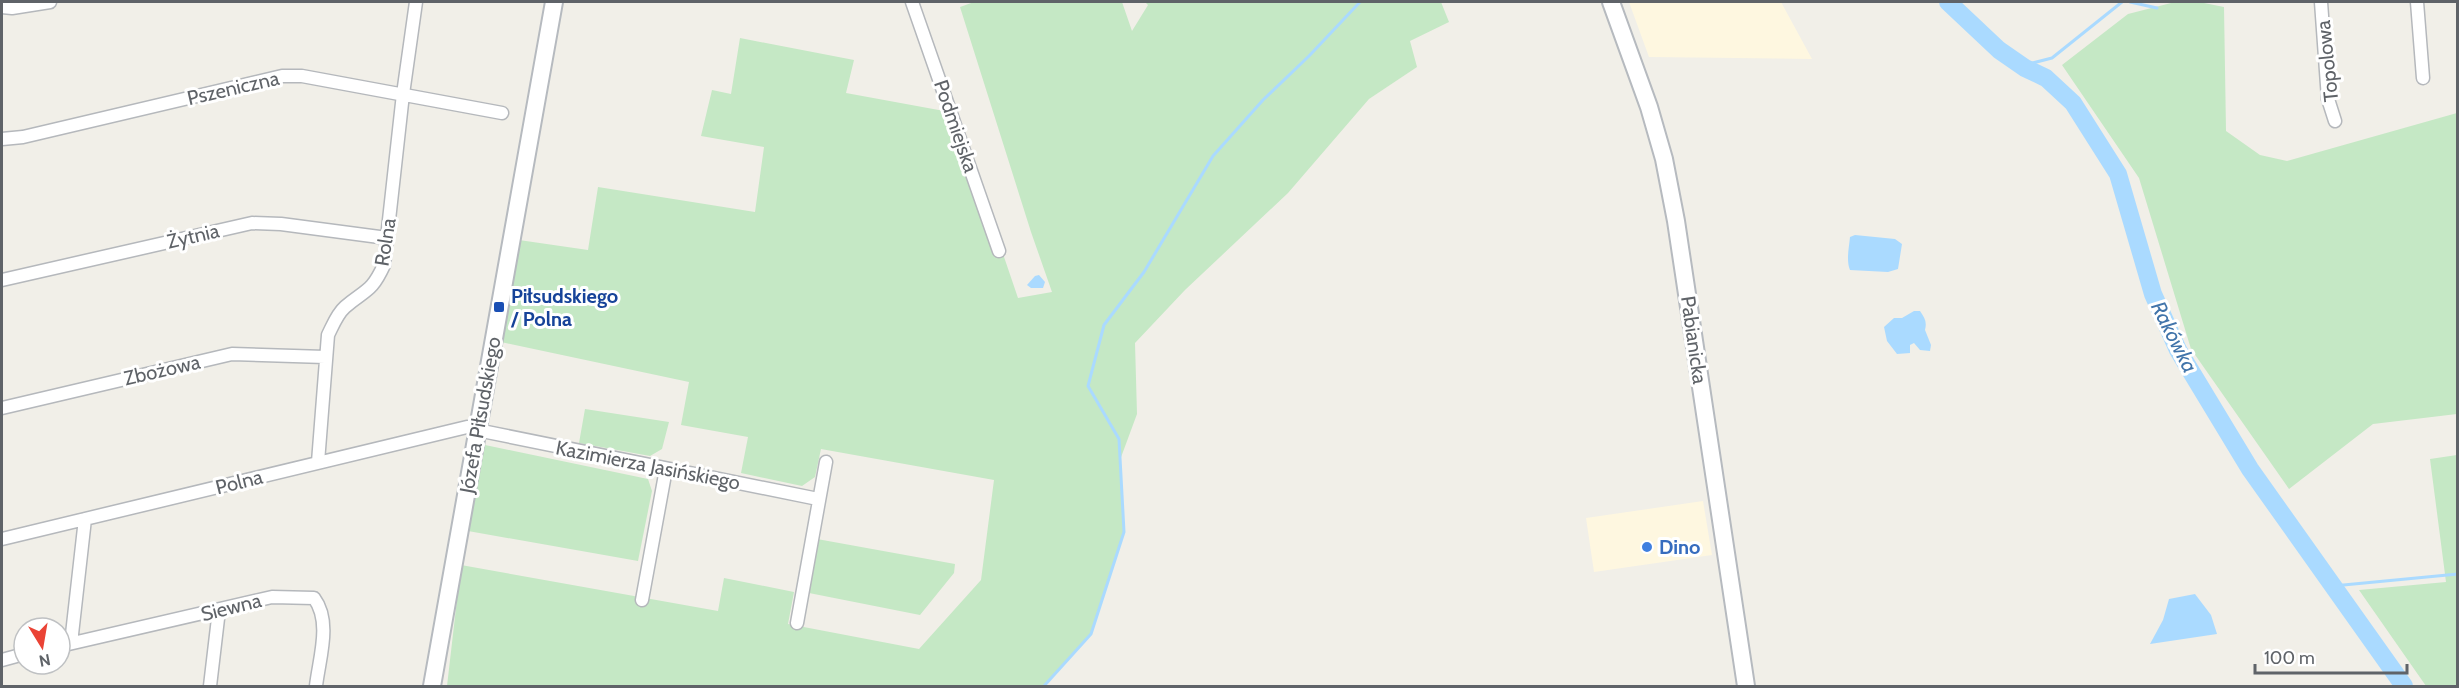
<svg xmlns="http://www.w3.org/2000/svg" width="2459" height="688" font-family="Cabin,sans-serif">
<rect width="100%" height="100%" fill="#f1efe8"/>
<path fill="#fef7e0" d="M1629 2H1781L1812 59 1649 57Z
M1703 501 1712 555 1594 572 1586 518Z"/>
<path fill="#c5e8c5" d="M974 2H1122L1132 31 1148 5 1145 2H1441L1449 22 1410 41 1417 67 1369 99 1288 193 1185 290 1135 343 1137 414 1120 460 1124 532 1091 634 1044 686H447L461 565 718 611 724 578 794 592 788 624 919 649 981 580 994 480 821 449 815 477 802 486 741 473 748 437 681 425 689 382 501 342 519 240 588 250 598 187 755 212 764 147 701 136 712 90 731 94 740 38 854 60 846 93 955 113 1018 298 1052 292 1031 232 960 7Z
M2175 2H2199L2224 7 2226 131 2260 155 2287 161 2457 113V414L2373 424 2289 489 2191 349 2139 178 2062 65 2128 14Z
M585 409 669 422 662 449 650 456 579 443Z
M485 445 648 479 652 491 638 561 468 531Z
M2457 455V686H2426L2359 590 2446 582 2430 459Z
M817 539 955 564 954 573 920 615 809 593Z"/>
<path fill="#aadaff" d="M1855 235 1895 239 1902 244 1898 269 1888 272 1850 270C1846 260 1849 248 1850 237Z
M1039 275 1045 282 1043 288H1031L1027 285 1035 276Z
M1914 311H1920C1925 318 1927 322 1925 330L1931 345 1930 351 1920 350 1914 343 1910 345V353L1897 354 1887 341 1884 327 1894 318H1902Z
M2195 594 2211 615 2217 634 2150 644 2163 620 2169 599Z"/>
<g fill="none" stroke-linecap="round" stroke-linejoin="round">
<path stroke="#aadaff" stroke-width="3" d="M2130 2 2157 8
M2021 66 2052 58 2122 2
M2333 586 2458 574
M1044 686 1091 634 1124 532 1119 439 1088 386 1104 325 1144 272 1213 156 1263 100 1309 56 1360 2"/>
<path stroke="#aadaff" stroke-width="18" d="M1948 2 1999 50 2025 68 2046 78 2073 103 2118 174 2153 294 2178 350 2250 469 2404 686"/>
<defs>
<path id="minor" d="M912 2 999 251
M2321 2 2328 99 2335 121
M2417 2 2423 78
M2 7 12 8 50 2
M2 139 23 137 282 76H302L502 113
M2 280 252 223 281 224 387 238
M2 408 232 354 325 357
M477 430 818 499
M318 462 328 335C333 325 337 314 345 307 366 289 371 293 384 265L403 94 416 2
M2 539 467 427 477 429
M642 600 666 469
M797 623 826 462
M71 643 85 519
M60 646 272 597 314 598C332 622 319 659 316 686
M2 660 24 654
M210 686 219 610"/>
<path id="secondary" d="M1611 2 1649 107 1664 159 1676 221 1746 686
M432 686 554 2"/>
</defs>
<use href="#minor" stroke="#b5b8bc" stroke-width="15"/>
<use href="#secondary" stroke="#b6babf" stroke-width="20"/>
<use href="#minor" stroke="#fff" stroke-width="12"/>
<use href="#secondary" stroke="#fff" stroke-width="16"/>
</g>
<rect fill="#1a4fb4" stroke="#fff" stroke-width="2" x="493" y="301" width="12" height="12" rx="3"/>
<circle fill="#3f7fe0" stroke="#fff" stroke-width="2" cx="1647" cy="547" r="6"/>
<g text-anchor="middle" stroke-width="6" stroke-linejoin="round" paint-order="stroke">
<g font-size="20" fill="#5f6368" stroke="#fff">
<text transform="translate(2327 61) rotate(-96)" y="7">Topolowa</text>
<text transform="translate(233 88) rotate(-13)" y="7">Pszeniczna</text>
<text transform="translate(956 126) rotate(71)" y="7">Podmiejska</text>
<text transform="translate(193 236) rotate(-13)" y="7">Żytnia</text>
<text transform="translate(385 242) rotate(-81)" y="7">Rolna</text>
<text transform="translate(1694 340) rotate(82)" y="7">Pabianicka</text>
<text transform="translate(162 370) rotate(-13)" y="7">Zbożowa</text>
<text transform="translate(480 415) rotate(-80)" y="7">Józefa Piłsudskiego</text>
<text transform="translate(648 465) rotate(11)" y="7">Kazimierza Jasińskiego</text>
<text transform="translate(239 482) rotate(-14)" y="7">Polna</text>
<text transform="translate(231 607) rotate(-14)" y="7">Siewna</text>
</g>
<g font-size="20" font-weight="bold" fill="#164399" stroke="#fff" text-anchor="start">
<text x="511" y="303">Piłsudskiego<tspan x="511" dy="23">/ Polna</tspan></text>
</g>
<g font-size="20" font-weight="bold" fill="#366cbe" stroke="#fff" text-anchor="start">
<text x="1659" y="554">Dino</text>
</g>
<g font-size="21" font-style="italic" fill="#4174aa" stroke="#fff">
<text transform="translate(2174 337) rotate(63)" y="7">Rakówka</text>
</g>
</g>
<rect width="2459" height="688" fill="none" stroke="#5f6368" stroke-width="6"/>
<g transform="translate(42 646) rotate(169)"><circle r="28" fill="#ffffff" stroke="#bfc1c3" stroke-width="1.5"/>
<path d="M0-4.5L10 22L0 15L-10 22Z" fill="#ea4335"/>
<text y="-9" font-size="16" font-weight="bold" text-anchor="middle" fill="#5f6368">N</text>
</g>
<path d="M2255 664v9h152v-9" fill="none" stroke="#5f6368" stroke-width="3"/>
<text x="2264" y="664" font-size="18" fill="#5f6368" stroke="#ffffff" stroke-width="4.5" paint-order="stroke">100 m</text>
</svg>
